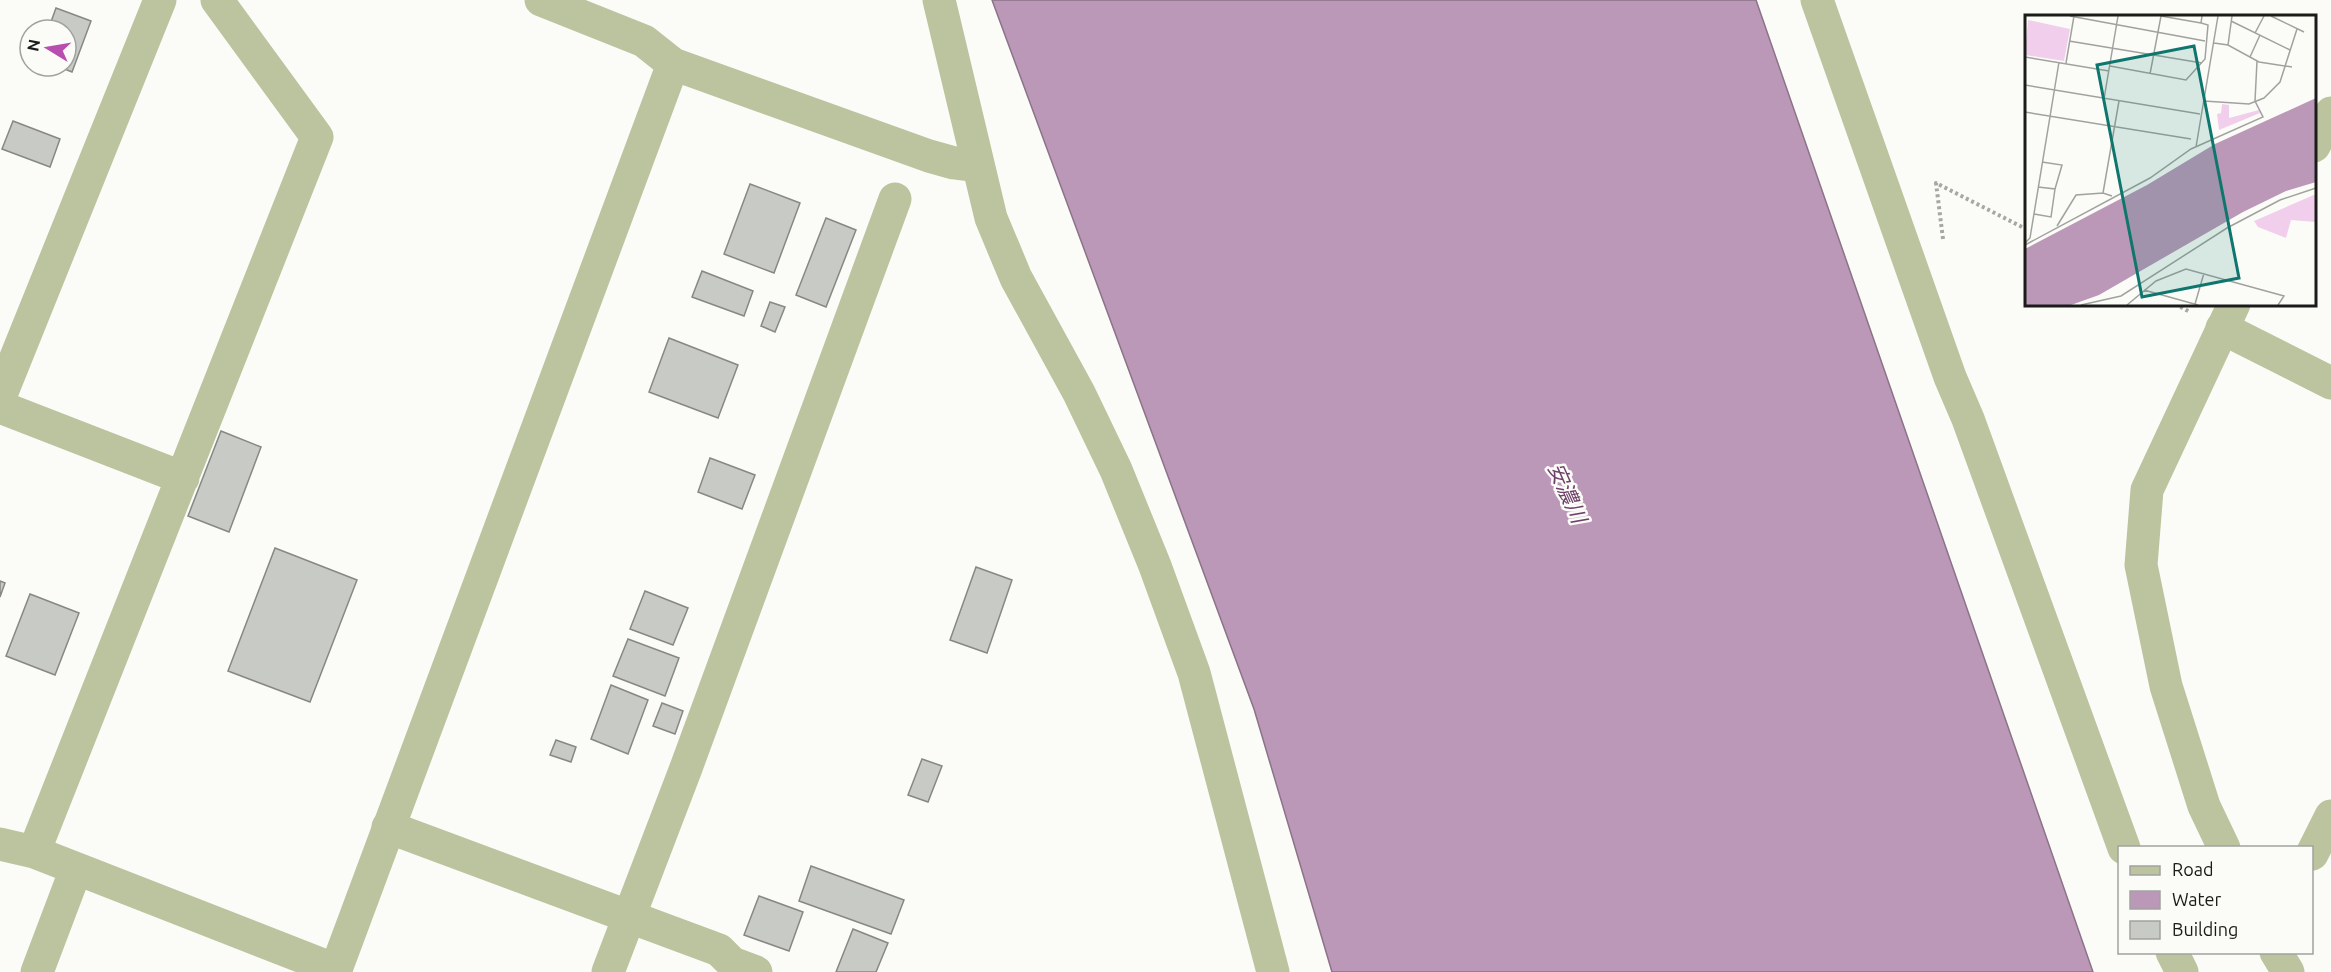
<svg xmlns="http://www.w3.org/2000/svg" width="2331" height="972" font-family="Ubuntu,'Noto Sans JP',sans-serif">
<rect width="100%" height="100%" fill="#fbfcf7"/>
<path fill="#bb98b7" stroke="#8b7388" stroke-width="1.5" d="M992 0H1756L2093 972H1332L1254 709Z"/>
<path fill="#c8cac5" stroke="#878884" stroke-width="1.5" d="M56 8 91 21 72 72 57 66H66V30H48Z
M13 121 60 139 50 167 2 149Z
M750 184 800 203 774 273 724 254Z
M826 218 856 230 826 307 796 295Z
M702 271 753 291 744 316 692 297Z
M770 302 785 307 775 332 761 326Z
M669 338 738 365 718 418 649 392Z
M221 431 261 447 229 532 188 516Z
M710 458 755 475 742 509 698 492Z
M275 548 357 580 310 702 228 671Z
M976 567 1012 580 987 653 950 640Z
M0 581 5 583 0 597Z
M645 591 688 608 673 645 630 629Z
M30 594 79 613 55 675 6 656Z
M628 639 679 658 665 696 613 676Z
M611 685 648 700 628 754 591 739Z
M662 703 683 711 675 734 653 726Z
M556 740 576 747 571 762 550 755Z
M922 759 942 766 928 802 908 795Z
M811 866 904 900 891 934 799 901Z
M759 896 803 912 789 951 744 935Z
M853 929 888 943 876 972H836Z"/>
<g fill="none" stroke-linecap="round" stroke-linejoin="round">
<path stroke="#a7a8a4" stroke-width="4" stroke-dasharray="3 3" stroke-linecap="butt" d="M1943 239 1936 183 2026 229
M2175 304 2190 312"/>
<path stroke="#bbc49e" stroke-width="33" d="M541 0 644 41 673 64 929 156 954 163 978 166
M939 0 991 218 1016 278 1079 393 1116 470 1155 566 1194 673 1273 972
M1817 0 1950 377 1968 419 2124 848
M2222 328 2331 383
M0 397 160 0
M0 407 183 478
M388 827 719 950 732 963 756 972
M0 844 34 852 336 970
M34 852 317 137 217 0
M2312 854 2331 816
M2172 952 2182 972
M37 972 76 869
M608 972 686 768 895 199"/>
<path stroke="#bbc49e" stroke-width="33" d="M2314 146 2331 113
M2224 848 2204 806 2166 686 2141 565 2147 490 2234 304
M2276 952 2288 972
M335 972 673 64"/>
</g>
<g text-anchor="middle" stroke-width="5" stroke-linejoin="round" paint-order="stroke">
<g font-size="21" font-style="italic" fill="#6e406a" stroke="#fbfcf7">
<text transform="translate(1567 493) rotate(66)" y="7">安濃川</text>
</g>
</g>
<g transform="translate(2025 15)">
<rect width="291" height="291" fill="#fbfcf7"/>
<path d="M3 5 45 14 39 46 0 40ZM197 89 204 90V103L234 95 235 98 194 115 192 99 196 98ZM291 179V207L266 205 261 223 233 212 229 206Z" fill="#f1cfec"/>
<path d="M291 83V167L261 176 218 197 74 280 46 290H0V234L122 170 190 129Z" fill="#bb98b7"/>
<path fill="none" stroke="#a1a29f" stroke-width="1.5" d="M45 1 180 26M136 1 176 8M246 1 279 17M206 6 265 35M230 18 239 1M44 26 177 48M189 28 203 30 234 47 267 52M203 30 207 1M0 42 84 56M225 42 235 20M41 48 49 1M85 51 161 65 180 44 183 10 176 8 177 1M125 59 136 1M0 70 175 99M79 84 93 1M179 86 224 89 239 83 255 67 272 14M0 97 166 124M171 132 193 1M17 147 37 150 30 174M78 178 94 86M9 199 26 202 30 174 13 172M32 211 51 180 78 178 87 181M0 228 5 223 34 47M0 230 125 163 166 134 238 102 230 86 232 46M119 275 173 290M170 289 179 258M56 290 96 281 202 213 255 185 291 173M102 290 131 266 161 254 259 281 253 290"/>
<path fill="#0f766e" fill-opacity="0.15" stroke="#0f766e" stroke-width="3" d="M169 31 214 263 117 282 72 50Z"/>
<rect width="291" height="291" fill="none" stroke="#1b1c1a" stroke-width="3"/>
</g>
<rect x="2118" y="846" width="195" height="108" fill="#fbfcf7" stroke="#a1a29f" stroke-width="1.5"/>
<rect x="2130" y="866" width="30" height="9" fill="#bbc49e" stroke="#a1a29f" stroke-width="1.5"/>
<text x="2172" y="876" font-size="18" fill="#1b1c1a">Road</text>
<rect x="2130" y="891" width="30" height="18" fill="#bb98b7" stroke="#a1a29f" stroke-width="1.5"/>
<text x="2172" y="906" font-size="18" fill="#1b1c1a">Water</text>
<rect x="2130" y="921" width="30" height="18" fill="#c8cac5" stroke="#a1a29f" stroke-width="1.5"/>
<text x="2172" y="936" font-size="18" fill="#1b1c1a">Building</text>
<g transform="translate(48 48) rotate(281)"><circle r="28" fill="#fbfcf7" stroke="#a1a29f" stroke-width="1.5"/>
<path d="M0-4.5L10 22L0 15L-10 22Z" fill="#b74eb0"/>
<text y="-9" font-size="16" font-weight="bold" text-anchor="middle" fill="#1b1c1a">N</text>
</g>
</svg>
